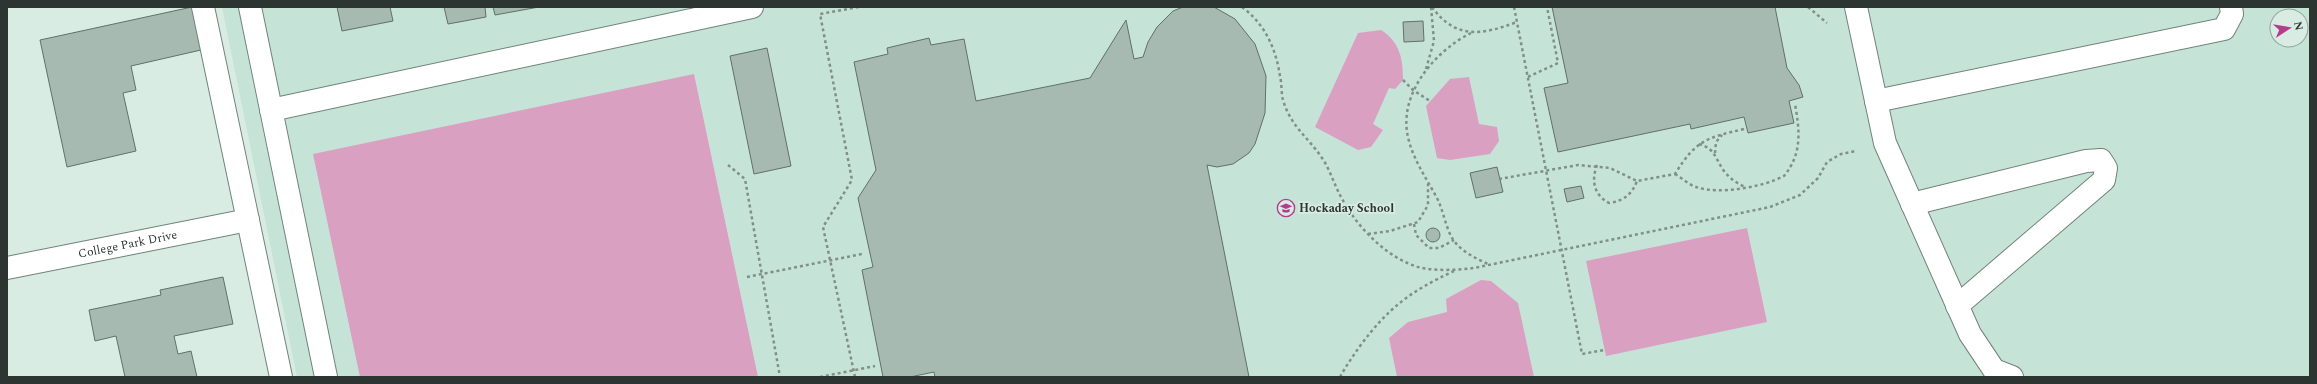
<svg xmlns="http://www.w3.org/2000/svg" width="2317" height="384" font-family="Spectral,serif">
<rect width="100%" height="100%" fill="#d8ece4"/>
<path fill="#c6e3d7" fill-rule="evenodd" d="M222 7H2310V377H297ZM2277 16H2301V40H2277Z"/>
<path fill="#daa0c1" d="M1381 30C1400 42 1403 59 1403 80L1395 89 1389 88 1373 124 1383 130 1371 147 1358 150 1315 127 1358 33Z
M694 74 758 377H360L313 154Z
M1469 77 1479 124 1497 127 1499 141 1490 154 1450 160 1437 158 1426 106 1450 79Z
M1747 228 1767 322 1606 356 1586 261Z
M1481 280 1491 281 1518 303 1534 377H1397L1389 338 1408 322 1447 312 1446 299Z"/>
<path fill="#a6bab2" stroke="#5f716a" d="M192 7 201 50 131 66 136 90 123 93 136 151 67 167 40 40Z
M337 7H390L393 21 342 31Z
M444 7H485L486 17 448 24Z
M493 7H539L495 15Z
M1183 7H1214L1235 19 1255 44 1266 76 1265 113 1255 144 1249 153 1233 164 1217 167 1207 165 1249 377H935L934 372 910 377H883L862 270 873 267 858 198 876 170 854 62 888 54 887 48 929 38 931 45 964 39 976 101 1090 78 1126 20 1134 59 1143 57 1148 42 1157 27 1173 11Z
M1552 7H1775L1787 68 1799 85 1803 97 1789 101 1794 123 1748 133 1744 117 1691 129 1690 124 1558 152 1544 88 1568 83Z
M1423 21 1424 41 1404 42 1403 22Z
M767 48 791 166 754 174 730 56Z
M1497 167 1503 192 1476 198 1470 173Z
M1581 186 1584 198 1567 202 1564 189Z
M1426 235a7 7 0 1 1 14 0a7 7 0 1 1-14 0Z
M223 277 233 324 174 336 178 354 191 351 197 377H125L116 336 95 341 89 310 161 295 160 290Z"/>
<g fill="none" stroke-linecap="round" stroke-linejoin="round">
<defs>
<g id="minor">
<path d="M203 7 281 377"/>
<path d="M250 7 326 377"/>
<path d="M1856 7 1885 143 1970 334 1994 370 2012 377"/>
<path d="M1876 101 2224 29 2232 14 2231 7"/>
<path d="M271 110 752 7"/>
<path d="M1912 204 2086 161 2101 160 2106 168 2104 180 1957 306"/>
<path id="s1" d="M7 268 248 220"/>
</g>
</defs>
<use href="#minor" stroke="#71837c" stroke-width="24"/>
<path stroke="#818f8a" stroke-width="2.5" stroke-dasharray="3 3" stroke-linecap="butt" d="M1242 7C1265 24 1276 49 1280 76 1282 84 1281 93 1283 100 1291 127 1308 137 1322 158 1329 168 1333 181 1339 193 1354 224 1387 260 1422 268 1439 271 1457 270 1474 268L1770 207 1800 195 1818 178 1827 162 1841 154 1856 151
M1432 7C1456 40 1482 35 1517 22
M1514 7 1582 354 1604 350
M1808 7 1827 23
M1471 33C1435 51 1398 94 1408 137 1413 160 1427 179 1438 200 1443 211 1445 223 1450 234 1457 250 1475 258 1490 265
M1426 69 1434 41 1431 7
M1528 77 1558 63 1547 7
M1403 80 1413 90 1430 101
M1699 144C1715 148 1716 160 1724 171 1730 179 1737 183 1745 187
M1715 153 1716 142 1722 135
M728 165 745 179 780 377
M1597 165C1591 181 1594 195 1609 203 1624 201 1632 194 1637 181
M1675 174C1682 178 1689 185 1696 187 1719 195 1763 187 1784 176 1802 154 1800 132 1795 104
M1499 179 1578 165 1610 168 1637 181 1675 174C1696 140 1706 138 1744 129
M1414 224 1416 235 1429 248H1439L1454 240
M1368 234 1390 231 1418 222 1428 205V184
M747 277 862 254
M820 377 875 366
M855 377 823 227 852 180 820 14 859 7
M1340 377C1346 366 1353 356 1360 346 1389 307 1411 291 1454 271"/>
<use href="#minor" stroke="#fff" stroke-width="22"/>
</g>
<defs>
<symbol id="school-ring" viewBox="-11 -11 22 22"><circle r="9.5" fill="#d8ece4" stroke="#b73b8c" stroke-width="1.5"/><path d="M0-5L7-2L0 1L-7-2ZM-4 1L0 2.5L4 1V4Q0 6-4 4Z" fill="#b73b8c"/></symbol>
</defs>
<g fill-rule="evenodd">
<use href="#school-ring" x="1276" y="198" width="20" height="20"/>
</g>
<g text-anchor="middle" stroke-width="3.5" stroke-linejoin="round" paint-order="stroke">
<g font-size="12" font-weight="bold" fill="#2d3532" stroke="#d8ece4" text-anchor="start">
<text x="1299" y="212">Hockaday School</text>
</g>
<g font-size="12" fill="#2d3532" stroke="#d8ece4">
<text dy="4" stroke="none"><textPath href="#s1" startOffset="123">College Park Drive</textPath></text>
</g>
</g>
<rect width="2317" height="384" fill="none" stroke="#2d3532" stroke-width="16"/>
<g transform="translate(2289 28) rotate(78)"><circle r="19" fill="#d8ece4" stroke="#94a39d"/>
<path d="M0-3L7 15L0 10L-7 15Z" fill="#b73b8c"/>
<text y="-6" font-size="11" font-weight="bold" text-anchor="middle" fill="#2d3532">N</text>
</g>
</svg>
